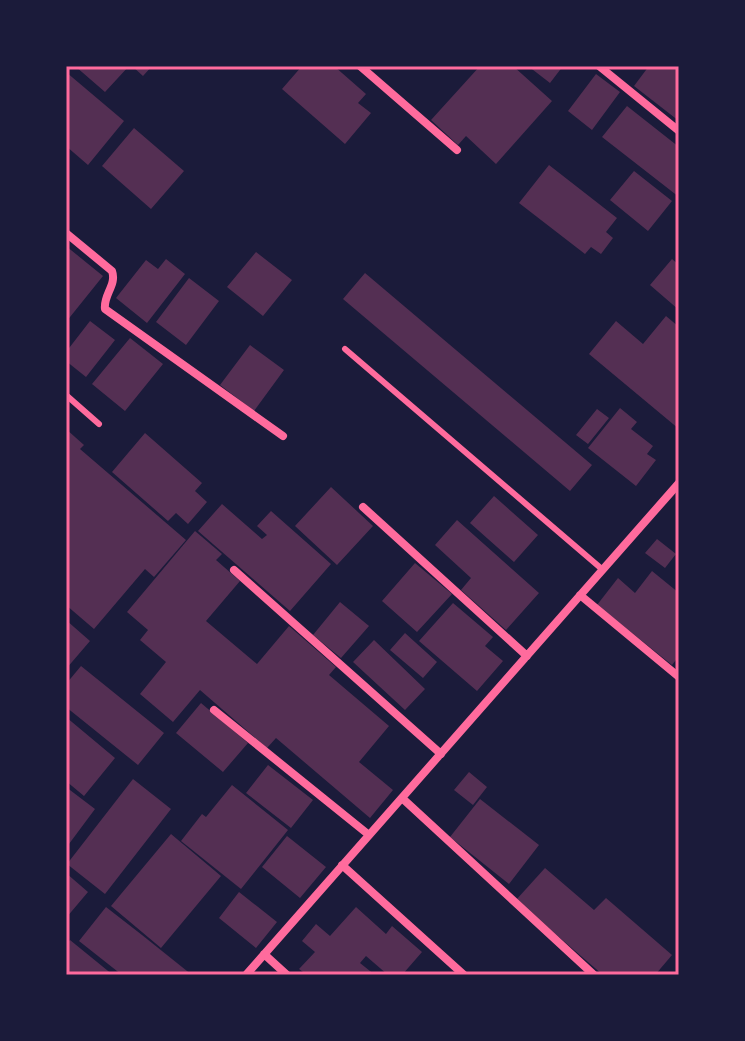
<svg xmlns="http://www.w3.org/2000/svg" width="745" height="1041" font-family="Arial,sans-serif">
<rect width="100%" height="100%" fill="#1b1b3a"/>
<path fill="#542f53" d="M75 66H129L105 92Z
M132 66H152L143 76Z
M302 66H334L366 94 358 103 371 113 345 144 282 89Z
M480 66H513L552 101 496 164 466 136 458 145 431 120Z
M528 66H563L550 83Z
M649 66H679V121L634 86Z
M66 72 124 121 88 165 66 146Z
M596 74 620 92 592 130 568 111Z
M627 106 679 147V197L602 137Z
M134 128 184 171 151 209 102 166Z
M549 165 617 218 606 232 613 238 601 254 591 247 585 254 519 203Z
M634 171 672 201 648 231 610 200Z
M66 246 103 276 66 322Z
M256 252 292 280 263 316 227 287Z
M166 259 185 274 147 323 116 298 146 260 158 269Z
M672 259 679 265V310L650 285Z
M365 273 592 465 570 491 343 299Z
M189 278 219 301 186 345 156 322Z
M666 316 679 327V429L589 354 616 321 643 344Z
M90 321 115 340 86 377 66 361V352Z
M130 338 163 364 125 411 92 384Z
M250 345 284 370 254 411 220 385Z
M620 408 637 422 631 429 653 446 647 454 656 460 636 486 588 448Z
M597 409 609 418 588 444 576 435Z
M66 429 84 445 80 449 186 540 154 577 145 569 94 629 66 605Z
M145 433 202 483 195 491 207 502 188 524 176 513 168 521 112 472Z
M331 487 373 526 337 565 295 526Z
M494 496 538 535 514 562 470 523Z
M222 504 262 539 267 535 257 526 271 511 331 564 290 611 198 531Z
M457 520 539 593 506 630 461 590 471 578 435 545Z
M195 531 222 554 216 560 240 581 206 621 257 664 289 626 336 667 329 675 389 726 359 762 393 790 370 818 276 738 267 748 200 690 173 722 140 694 166 662 140 640 148 630 127 612Z
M657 539 676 554 665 568 645 553Z
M415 563 452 594 417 632 382 601Z
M652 571 679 593V656L672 665 597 605 618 578 635 593Z
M340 602 369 626 341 658 313 635Z
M453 603 493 637 485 646 503 661 477 691 419 641Z
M66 620 90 641 66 669Z
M405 633 437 662 423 678 390 650Z
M374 640 425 689 405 710 353 662Z
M81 666 164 733 138 765 66 707V684Z
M201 703 248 743 223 772 176 733Z
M66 717 115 758 84 796 66 781Z
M268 765 313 800 291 828 246 793Z
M469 772 487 787 473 805 454 790Z
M133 779 171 809 105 894 67 864Z
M232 785 288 830 241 889 181 841 202 814 206 817Z
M66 787 95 809 66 848Z
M480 799 539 845 509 884 450 837Z
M171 834 221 876 161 948 111 906Z
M287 836 326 867 300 898 262 867Z
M545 868 594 910 606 898 672 955 655 975H603L516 900Z
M66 873 88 892 66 918Z
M239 892 277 922 256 948 219 918Z
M106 907 142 935 192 975H122L79 941Z
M356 907 386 934 392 926 422 952 402 975H388L366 956 360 963 375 975H307L299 969 315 952 302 941 316 924 330 936Z
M70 940 113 975H66V945Z"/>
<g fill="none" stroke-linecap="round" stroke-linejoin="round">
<path stroke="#ff6b9d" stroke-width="6" d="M345 349 603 570
M66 395 99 424"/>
<path stroke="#ff6b9d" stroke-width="8" d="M360 66 457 150
M599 66 679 131
M66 233 112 271C117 285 103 295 105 309L283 436
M363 507 527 656
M234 570 441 754
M580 595 679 677
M214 710 369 835
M402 798 594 975
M342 865 464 975
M264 954 287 975
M246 975 679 483"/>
</g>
<rect width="745" height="1041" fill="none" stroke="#1b1b3a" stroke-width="136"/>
<rect x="68" y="68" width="609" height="905" fill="none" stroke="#ff6b9d" stroke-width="3"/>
</svg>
